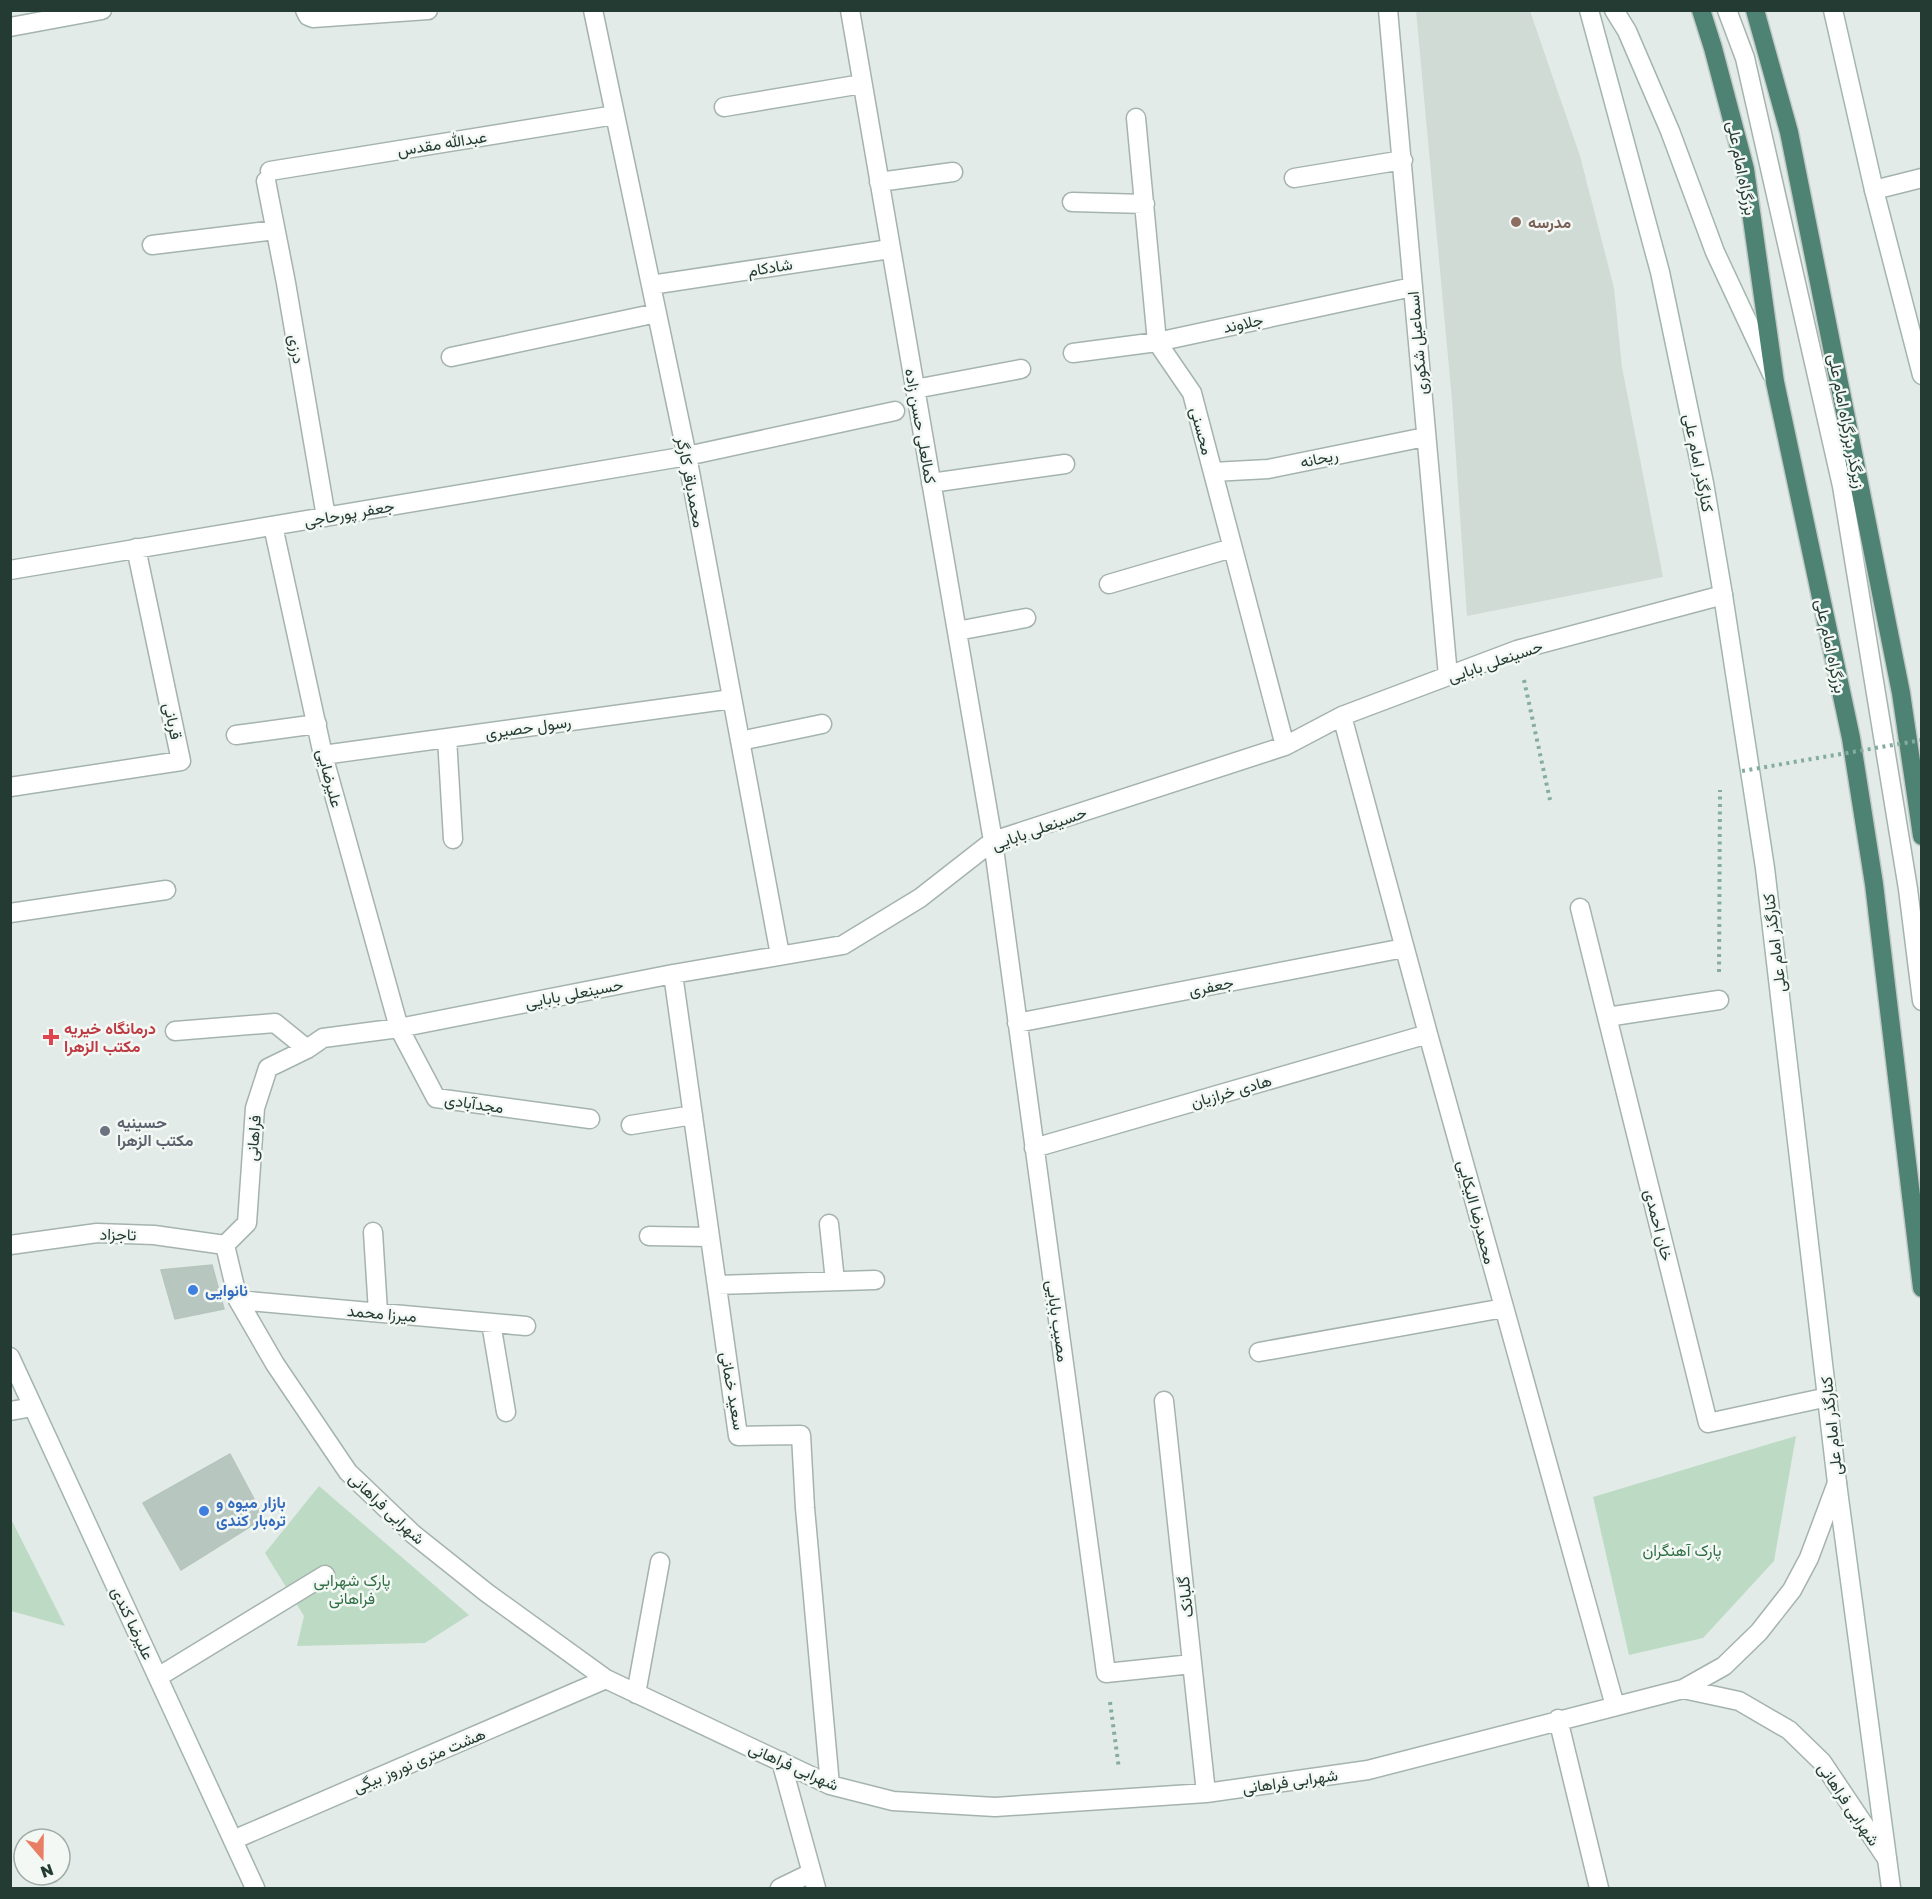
<svg xmlns="http://www.w3.org/2000/svg" width="1932" height="1899" font-family="'Golos Text',Vazirmatn,sans-serif">
<rect width="100%" height="100%" fill="#e2ebe7"/>
<path fill="#d1dbd6" d="M1416 11H1530L1580 156 1614 288 1622 367 1663 577 1467 616 1452 400Z"/>
<path fill="#bddbc4" d="M1796 1436 1774 1561 1703 1638 1629 1655 1593 1497Z
M319 1486 469 1615 425 1643 297 1646 304 1616 265 1553Z
M10 1519H11L65 1626 11 1611Z"/>
<path fill="#b8c6c0" stroke="#b5c5be" stroke-width="1.5" d="M212 1265 224 1309 175 1319 161 1270Z
M230 1454 264 1518 181 1570 143 1503Z"/>
<g fill="none" stroke-linecap="round" stroke-linejoin="round">
<defs>
<path id="service" d="M1727 10 1745 58 1842 486 1908 889 1922 1001"/>
<path id="minor" d="M305 10 308 16 313 18 428 10
M593 10 687 456 780 955
M850 10 993 841 1106 1673 1192 1664
M1388 10 1448 676
M10 27 102 10
M724 107 862 84
M1136 118 1157 342 1192 393 1285 746
M270 171 615 115
M1294 178 1403 160
M266 181 286 283 326 517
M879 182 953 172
M1874 190 1922 178
M1072 202 1145 204
M152 245 275 230
M651 285 890 249
M1073 353 1157 342 1412 287
M451 357 657 313
M915 389 1021 369
M1213 472 1268 469 1425 437
M931 483 1065 464
M273 526 323 755 399 1028 436 1098 590 1119
M10 570 687 456 895 411
M1109 584 1232 548
M957 631 1026 618
M1342 716 1428 1034 1615 1706
M236 735 317 724
M447 738 453 839
M740 741 822 724
M323 755 732 699
M10 787 181 761 136 548
M1580 908 1708 1423 1828 1397
M10 913 166 890
M673 974 738 1436 801 1435 805 1508 830 1785
M1607 1017 1719 1000
M1017 1023 1404 948
M175 1031 275 1023 307 1049
M631 1125 693 1115
M1034 1148 1428 1034
M829 1224 835 1281
M373 1232 378 1312
M649 1236 710 1237
M10 1245 97 1233 154 1235 225 1245
M225 1245 238 1300 275 1364 348 1472 413 1534 487 1593 606 1679 830 1785 893 1801 995 1807 1206 1793 1368 1770 1683 1689 1724 1666 1759 1632 1792 1590 1809 1558 1837 1483
M225 1245 247 1223 255 1108 268 1068 307 1049 323 1038 399 1028 673 974 843 945 920 898 993 841 1285 746 1342 716 1517 650 1723 595
M717 1285 875 1280
M238 1300 526 1326
M491 1323 506 1412
M1259 1352 1504 1308
M1164 1401 1206 1793
M10 1411 33 1407
M158 1677 325 1575
M1683 1689 1739 1701 1789 1730 1822 1762 1887 1859
M636 1694 660 1562
M1558 1719 1599 1888
M781 1761 816 1888
M233 1840 606 1679
M780 1888 811 1873"/>
<path id="secondary" d="M1589 10 1660 272 1704 483 1723 595 1765 868 1837 1483 1891 1888
M1614 10 1627 31 1670 131 1715 252 1772 374
M1833 10 1874 190 1922 375
M10 1357 255 1888"/>
<path id="trunk" d="M1701 10 1713 48 1745 169 1775 382 1851 738 1874 884 1922 1288
M1755 10 1789 132 1901 693 1922 836"/>
</defs>
<use href="#service" stroke="#a5b3ae" stroke-width="21"/>
<use href="#minor" stroke="#a5b3ae" stroke-width="21"/>
<use href="#secondary" stroke="#a2b6ae" stroke-width="21"/>
<use href="#trunk" stroke="#c2c8c6" stroke-width="21"/>
<path stroke="#85ad9f" stroke-width="4" stroke-dasharray="3 4.5" stroke-linecap="butt" d="M1524 680 1550 800
M1719 972 1720 790
M1110 1702 1119 1769"/>
<use href="#service" stroke="#fff" stroke-width="18"/>
<use href="#minor" stroke="#fff" stroke-width="18"/>
<use href="#secondary" stroke="#fff" stroke-width="18"/>
<use href="#trunk" stroke="#4e8273" stroke-width="18"/>
<path stroke="#85ad9f" stroke-width="4" stroke-dasharray="3 4.5" stroke-linecap="butt" d="M1742 771 1922 740"/>
</g>
<circle fill="#8d6e63" stroke="#f3f8f5" stroke-width="2" cx="1516" cy="222" r="6"/>
<path fill="#e0444e" stroke="#f3f8f5" stroke-width="2" d="M48 1028h6v6h6v6h-6v6h-6v-6h-6v-6h6z"/>
<circle fill="#6b7280" stroke="#f3f8f5" stroke-width="2" cx="105" cy="1131" r="6"/>
<g fill="#3f7fe0" stroke="#f3f8f5" stroke-width="2">
<circle cx="193" cy="1290" r="6"/>
<circle cx="204" cy="1511" r="6"/>
</g>
<g text-anchor="middle" stroke-width="5" stroke-linejoin="round" paint-order="stroke">
<g font-size="16" fill="#243b34" stroke="#f3f8f5">
<text transform="translate(442 143) rotate(-9)" y="6">عبدالله مقدس</text>
<text transform="translate(1742 168) rotate(79)" y="6">بزرگراه امام علی</text>
<text transform="translate(770 267) rotate(-9)" y="6">شادکام</text>
<text transform="translate(1243 323) rotate(-12)" y="6">جلاوند</text>
<text transform="translate(1417 343) rotate(-95)" y="6">اسماعیل شکوری</text>
<text transform="translate(297 349) rotate(80)" y="6">درزی</text>
<text transform="translate(1847 421) rotate(79)" y="6">زیرگذر بزرگراه امام علی</text>
<text transform="translate(921 426) rotate(80)" y="6">کمالعلی حسن زاده</text>
<text transform="translate(1202 431) rotate(75)" y="6">محسنی</text>
<text transform="translate(1319 458) rotate(-12)" y="6">ریحانه</text>
<text transform="translate(1699 463) rotate(79)" y="6">کنارگذر امام علی</text>
<text transform="translate(691 482) rotate(79)" y="6">محمدباقر کارگر</text>
<text transform="translate(349 513) rotate(-10)" y="6">جعفر پورحاجی</text>
<text transform="translate(1831 646) rotate(78)" y="6">بزرگراه امام علی</text>
<text transform="translate(1495 661) rotate(-19)" y="6">حسینعلی بابایی</text>
<text transform="translate(173 721) rotate(78)" y="6">قربانی</text>
<text transform="translate(528 727) rotate(-8)" y="6">رسول حصیری</text>
<text transform="translate(330 778) rotate(75)" y="6">علیرضایی</text>
<text transform="translate(1039 828) rotate(-20)" y="6">حسینعلی بابایی</text>
<text transform="translate(1774 943) rotate(-97)" y="6">کنارگذر امام علی</text>
<text transform="translate(1211 986) rotate(-11)" y="6">جعفری</text>
<text transform="translate(574 993) rotate(-11)" y="6">حسینعلی بابایی</text>
<text transform="translate(1231 1091) rotate(-16)" y="6">هادی خرازیان</text>
<text transform="translate(474 1103) rotate(8)" y="6">مجدآبادی</text>
<text transform="translate(253 1138) rotate(-85)" y="6">فراهانی</text>
<text transform="translate(1477 1212) rotate(75)" y="6">محمدرضا الیکایی</text>
<text transform="translate(1659 1225) rotate(76)" y="6">خان احمدی</text>
<text transform="translate(118 1234) rotate(1)" y="6">تاجزاد</text>
<text transform="translate(382 1313) rotate(5)" y="6">میرزا محمد</text>
<text transform="translate(1058 1321) rotate(82)" y="6">مصیب بابایی</text>
<text transform="translate(733 1391) rotate(80)" y="6">سعید خمانی</text>
<text transform="translate(1831 1426) rotate(-96)" y="6">کنارگذر امام علی</text>
<text transform="translate(387 1508) rotate(43)" y="6">شهرابی فراهانی</text>
<text transform="translate(1185 1597) rotate(-96)" y="6">گلبانک</text>
<text transform="translate(133 1623) rotate(65)" y="6">علیرضا کندی</text>
<text transform="translate(419 1760) rotate(-23)" y="6">هشت متری نوروز بیگی</text>
<text transform="translate(794 1766) rotate(24)" y="6">شهرابی فراهانی</text>
<text transform="translate(1290 1781) rotate(-8)" y="6">شهرابی فراهانی</text>
<text transform="translate(1849 1804) rotate(56)" y="6">شهرابی فراهانی</text>
</g>
<g font-size="16" font-weight="bold" fill="#785e54" stroke="#f3f8f5" text-anchor="start">
<text x="1528" y="228">مدرسه</text>
</g>
<g font-size="16" font-weight="bold" fill="#be3a42" stroke="#f3f8f5" text-anchor="start">
<text x="64" y="1034">درمانگاه خیریه<tspan x="64" dy="18">مکتب الزهرا</tspan></text>
</g>
<g font-size="16" font-weight="bold" fill="#5b616d" stroke="#f3f8f5" text-anchor="start">
<text x="117" y="1128">حسینیه<tspan x="117" dy="18">مکتب الزهرا</tspan></text>
</g>
<g font-size="16" font-weight="bold" fill="#366cbe" stroke="#f3f8f5" text-anchor="start">
<text x="205" y="1296">نانوایی</text>
<text x="216" y="1508">بازار میوه و<tspan x="216" dy="18">تره‌بار کندی</tspan></text>
</g>
<g font-size="16" fill="#316f46" stroke="#f3f8f5">
<text x="1682" y="1556">پارک آهنگران</text>
<text x="352" y="1586">پارک شهرابی<tspan x="352" dy="18">فراهانی</tspan></text>
</g>
</g>
<rect width="1932" height="1899" fill="none" stroke="#243b34" stroke-width="24"/>
<g transform="translate(42 1857) rotate(160)"><circle r="28" fill="#f3f8f5" stroke="#a0aca8" stroke-width="1.5"/>
<path d="M0-4.5L10 22L0 15L-10 22Z" fill="#e87f64"/>
<text y="-9" font-size="16" font-weight="bold" text-anchor="middle" fill="#243b34">N</text>
</g>
</svg>
